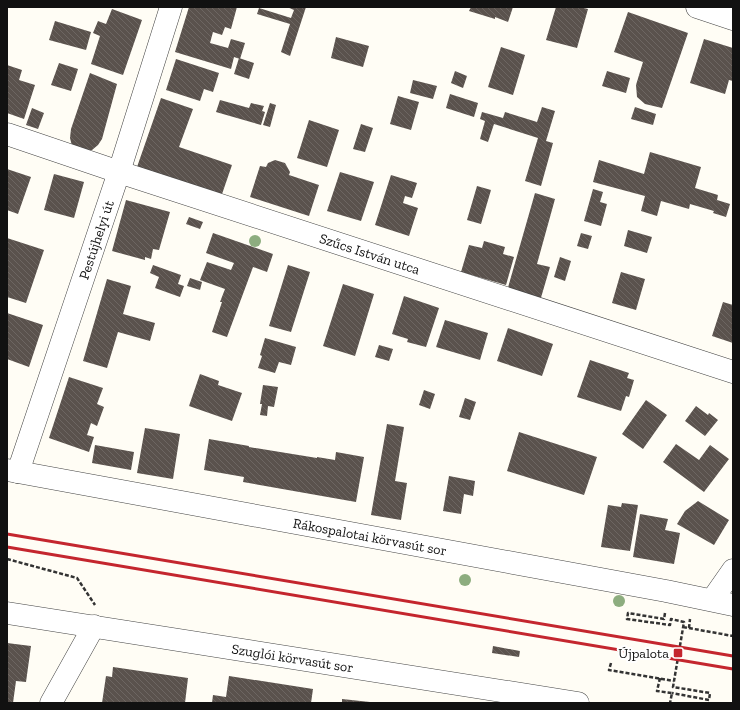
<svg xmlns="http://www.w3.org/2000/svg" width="740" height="710" font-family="'Zilla Slab',serif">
<defs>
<pattern id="building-back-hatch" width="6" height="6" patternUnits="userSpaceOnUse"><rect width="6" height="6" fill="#5a524d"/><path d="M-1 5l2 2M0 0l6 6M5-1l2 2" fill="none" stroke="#6d6662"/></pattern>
</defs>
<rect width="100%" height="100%" fill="#fffdf5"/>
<path fill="url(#building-back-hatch)" d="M189 7H237L231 29 225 27 222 35 213 32 210 43 228 48 231 39 245 43 240 59 234 57 231 69 175 52Z
M287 7H306L290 56 281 52 290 24 257 14 259 8 291 18 294 10Z
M471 7H513L508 22 495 17V19L469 11Z
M556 7H580L588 9 577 48 546 40Z
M112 9 142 20 123 75 91 64 100 36 93 33 98 21 106 24Z
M628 12 688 33 662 108 645 104 637 97 636 85 643 62 614 52Z
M55 21 91 32 86 50 49 40Z
M336 37 369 46 363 67 331 58Z
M704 39 733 48V81L729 80 725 94 690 83Z
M501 47 525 55 513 95 488 87Z
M239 58 254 63 249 79 234 74Z
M176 59 219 73 213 92 204 89 200 101 166 90Z
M59 63 78 69 71 91 51 85Z
M7 65 22 70 19 80 35 85 24 119 7 113Z
M455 71 467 76 463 88 451 83Z
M607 71 630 78 626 93 602 86Z
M90 73 117 84 102 139 98 145 92 150 82 151 72 146 70 138 71 129Z
M413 80 437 86 433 99 410 93Z
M450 94 478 103 474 117 446 108Z
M398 96 419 102 411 130 390 124Z
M161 98 193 109 179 147 232 165 221 197 137 167Z
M220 100 249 108 251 103 264 106 262 111 265 112 261 125 216 112Z
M270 103 276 105 270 127 263 125Z
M542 107 555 111 546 141 553 143 541 186 525 181 538 138 494 124 488 142 480 139 485 121 480 119 482 112 503 118 505 112 537 122Z
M635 107 656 114 653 125 631 119Z
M32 108 44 113 38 129 26 125Z
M309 120 339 130 327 167 297 158Z
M361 124 373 128 365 152 353 149Z
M650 152 701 167 695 188 718 195 717 200 730 204 726 217 713 213 714 211 690 204 689 209 661 201 657 216 641 211 645 196 593 182 599 160 644 174Z
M275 160 285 163 290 172 289 175 319 185 309 216 250 197 260 166 266 167 268 163Z
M7 169 31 177 18 214 7 210Z
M340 172 374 182 361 221 327 211Z
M54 174 84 182 74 218 44 210Z
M391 175 417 183 412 198 405 196 403 203 418 208 409 236 375 225Z
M477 186 491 190 481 224 467 220Z
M593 189 603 192 600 202 607 204 601 226 584 221Z
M535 193 555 199 537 264 550 267 540 301 507 291Z
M126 200 170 212 159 250 153 249 151 259 145 257V260L112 251Z
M189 217 203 222 200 229 186 224Z
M628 230 652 237 647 253 624 246Z
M213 233 273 254 267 272 253 267 227 337 212 332 222 302H220L225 289 200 280 207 262 231 270 234 263 206 253Z
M581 233 592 236 588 249 577 246Z
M7 238 44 250 26 303 7 297Z
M484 241 505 247 503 254 514 257 506 285 461 272 469 245 482 248Z
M560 257 571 261 565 281 554 277Z
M153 265 181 275 178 284 184 286 180 297 155 288 159 277 150 273Z
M288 265 310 272 291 332 269 326Z
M621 272 645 279 636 310 612 303Z
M190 278 202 282 200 290 187 286Z
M107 279 131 286 123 314 155 323 150 341 118 332 107 368 83 361Z
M343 284 374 294 355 356 323 346Z
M404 296 439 308 426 347 407 342 408 339 392 334Z
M723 302 733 305V343L712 336Z
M7 313 43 325 29 367 7 359Z
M445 320 488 333 480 360 436 347Z
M508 328 553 344 542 376 497 361Z
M265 338 296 347 291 365 279 362 275 373 258 368 262 356 260 355Z
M379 345 393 349 389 361 375 357Z
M590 360 629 373 627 378 634 380 629 397 626 396 621 411 577 397Z
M200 374 219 381 218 385 242 393 232 421 189 406Z
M69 377 103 388 97 404 104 407 97 426 91 423 87 435 94 437 89 452 49 438Z
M263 385 278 387 274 407 268 406 267 416 260 415 262 404H260Z
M424 390 435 394 430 409 419 405Z
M465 398 476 402 470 420 459 417Z
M646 400 667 415 643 449 622 434Z
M696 406 708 415 709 413 718 420 705 436 685 421Z
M387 424 404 427 395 481 407 483 401 520 371 515Z
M145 428 180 434 173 479 137 473Z
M519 432 597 457 584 495 507 471Z
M209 439 249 446V447L317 458V457L335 460 336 452 364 457 356 502 243 482 244 477 204 470Z
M676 444 699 460 710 445 729 459 704 492 663 462Z
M95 445 134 452 131 470 92 463Z
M449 476 475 481 473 496 464 494 461 514 443 511Z
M698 501 729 520 714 545 677 524 685 511Z
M622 503 638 505 630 551 601 547 608 505 621 507Z
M640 514 668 519 665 530 680 533 674 564 633 557Z
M7 643 31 646 26 682 16 681 13 703H7Z
M493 646 520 651 519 657 492 653Z
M113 667 188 678 185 703H102L106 676 112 677Z
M229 676 313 689 311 703H212L213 695 226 697Z
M342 699 370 702V703H342Z"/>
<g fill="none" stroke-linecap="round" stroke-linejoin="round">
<defs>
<g id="minor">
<path d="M697 7 733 19"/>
<path id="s1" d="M7 134 119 172 733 372"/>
<path id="s2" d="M7 470 666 591 733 605"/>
<path id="s3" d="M18 472 119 172 171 7"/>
<path d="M712 600 733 570"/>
<path id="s4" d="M7 613 578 703"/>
<path d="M51 703 94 626"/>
</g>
</defs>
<use href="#minor" stroke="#444" stroke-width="23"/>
<path stroke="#333" stroke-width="2.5" stroke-dasharray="4 2" stroke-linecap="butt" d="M7 559 77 578 95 605
M665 613 664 619 628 613 627 619 670 625 671 619 684 622 673 687 710 693 709 700 672 693
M683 627 733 636
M689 628 690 619
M611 663 609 670 674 681
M660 678 657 691 672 693 670 703"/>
<use href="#minor" stroke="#fff" stroke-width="22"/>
<path stroke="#c4262e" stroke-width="3" d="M7 534 733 656
M7 547 733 669"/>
</g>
<g fill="#8dad7f">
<circle cx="255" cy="241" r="6"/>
<circle cx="465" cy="580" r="6"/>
<circle cx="619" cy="601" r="6"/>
</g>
<rect fill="#c4262e" stroke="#fff" stroke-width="1.5" x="673" y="648" width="10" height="10" rx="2"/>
<g text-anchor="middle" stroke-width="4" stroke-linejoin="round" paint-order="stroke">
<g font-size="14" fill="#111" stroke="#fff">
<text dy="5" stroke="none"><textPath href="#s3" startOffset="245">Pestújhelyi út</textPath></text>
<text dy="5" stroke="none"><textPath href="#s1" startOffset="382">Szűcs István utca</textPath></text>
<text dy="5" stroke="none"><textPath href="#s2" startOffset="369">Rákospalotai körvasút sor</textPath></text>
<text dy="5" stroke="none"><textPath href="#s4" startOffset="289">Szuglói körvasút sor</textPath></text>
</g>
<g font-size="14" fill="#111" stroke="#fff" text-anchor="end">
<text x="669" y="658">Újpalota</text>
</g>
</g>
<rect width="740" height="710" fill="none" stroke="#111111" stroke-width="16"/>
</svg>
